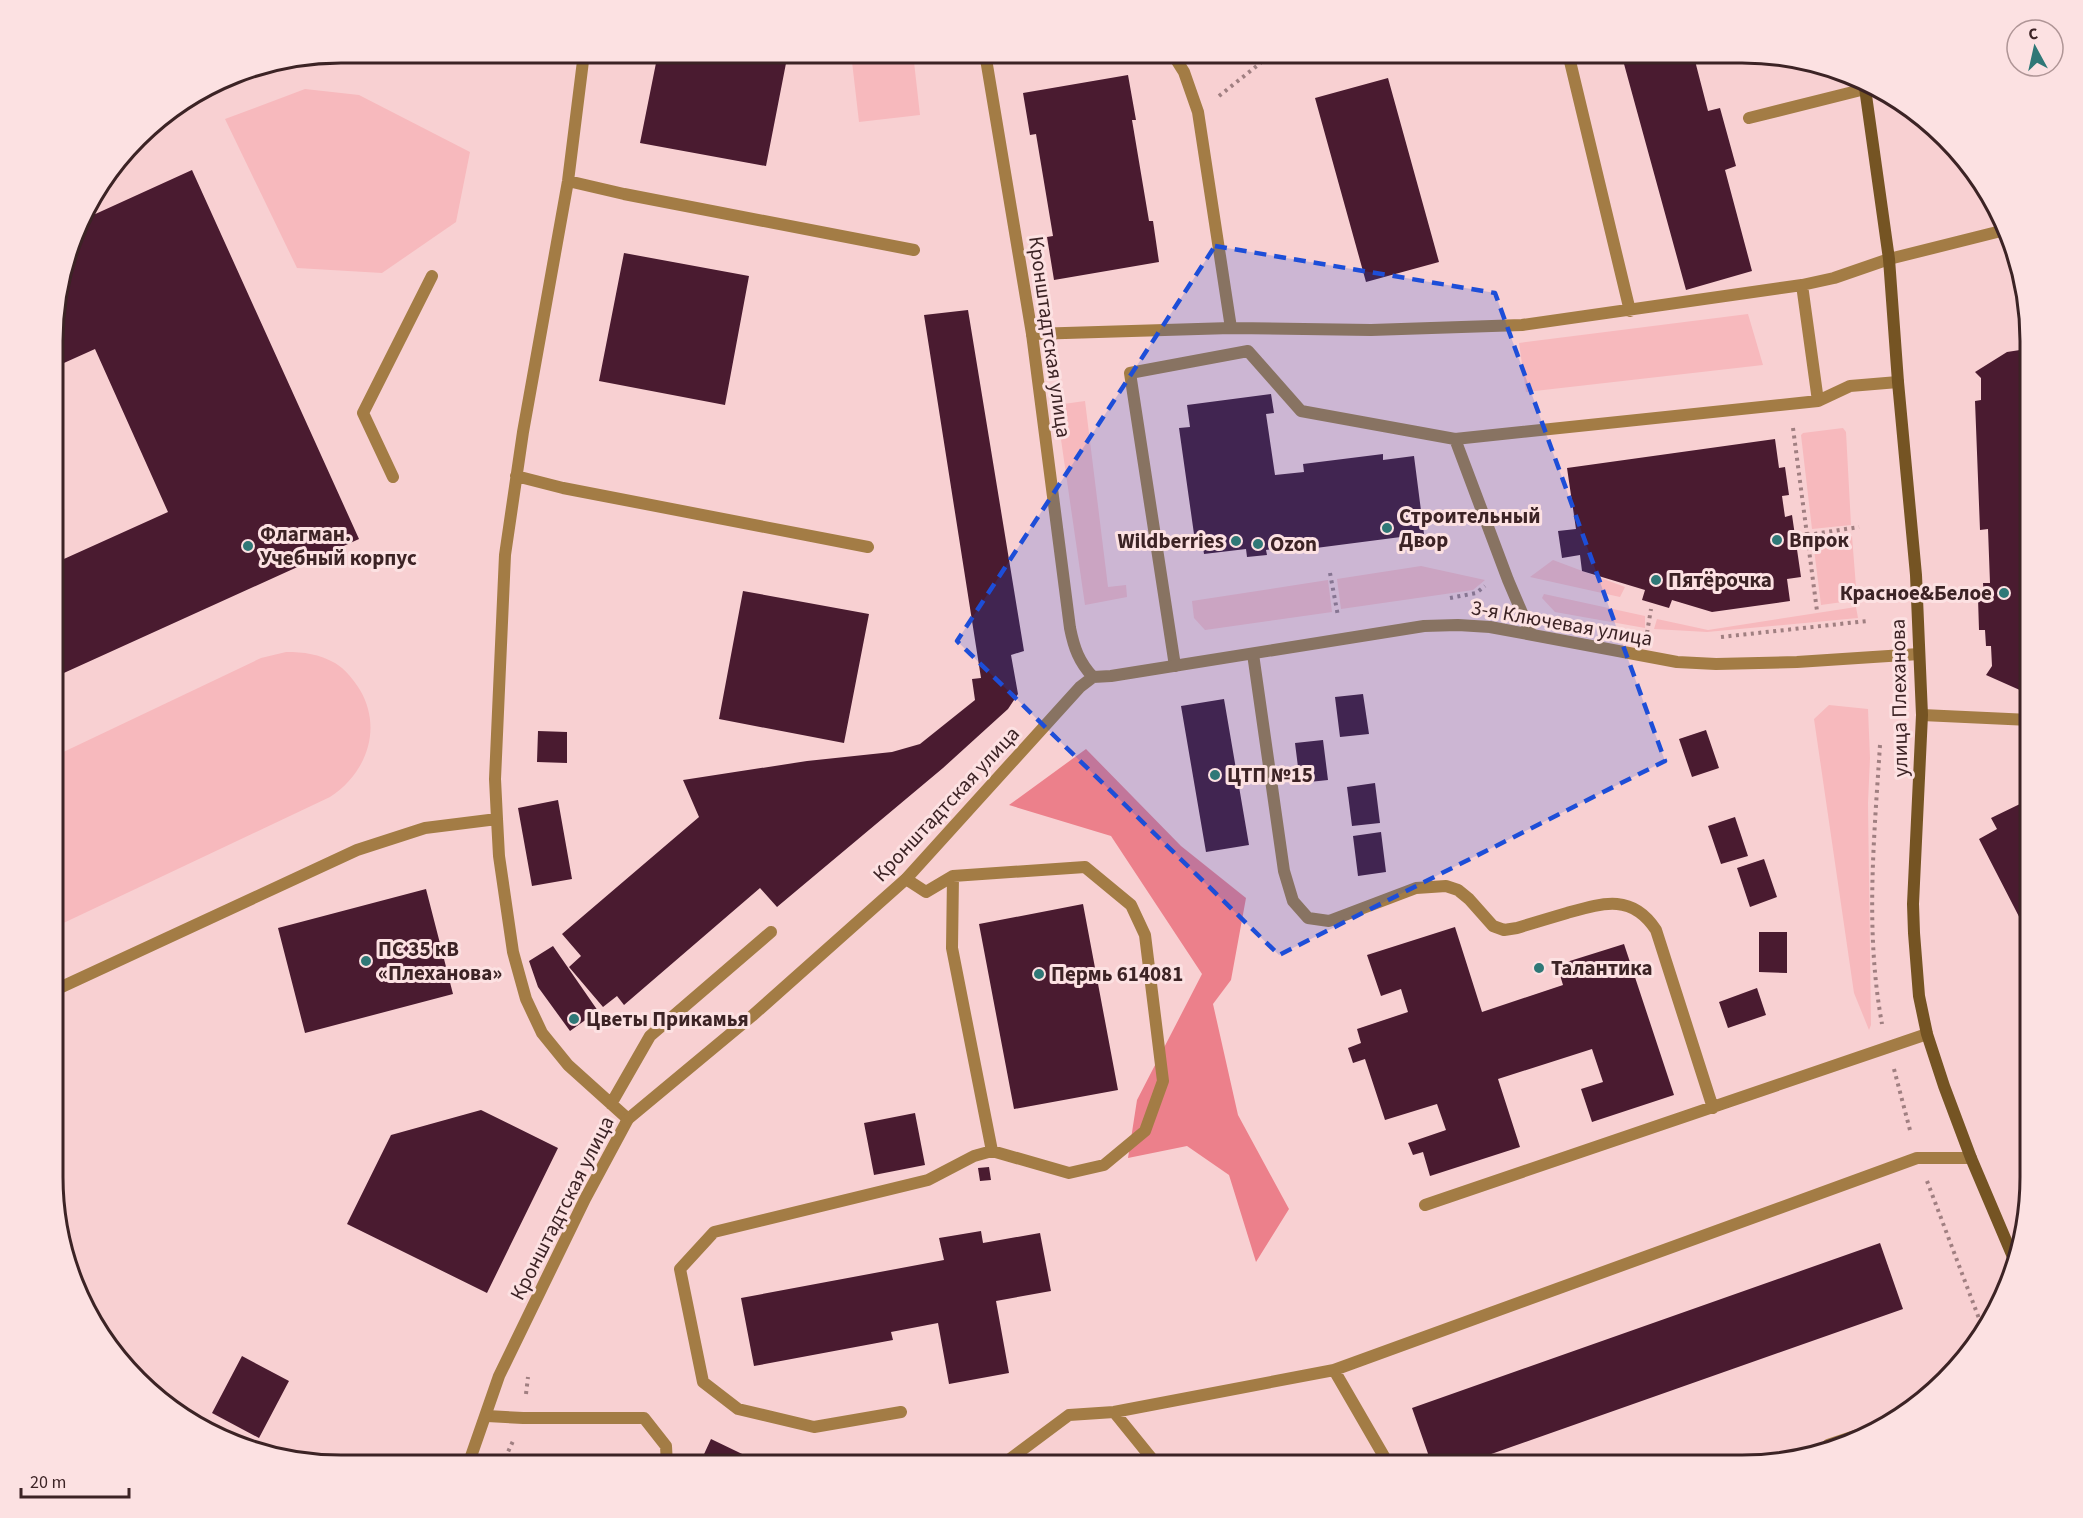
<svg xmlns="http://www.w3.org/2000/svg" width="2083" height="1518" font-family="'Source Sans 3',sans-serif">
<rect width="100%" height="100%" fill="#f8d0d2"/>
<path fill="#f7b9bd" d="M851 53H913L920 115 859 122Z
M305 89 359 95 470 152 456 222 382 273 297 268 225 119Z
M1748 314 1763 365 1526 392 1519 343Z
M1085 401 1108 587 1126 585 1127 597 1085 605 1056 405Z
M1843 428 1846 432 1851 525 1812 529 1801 435 1803 433Z
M1852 536 1857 600 1821 605 1813 541Z
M1553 560 1625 587 1620 597 1530 577Z
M1421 566 1485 580 1473 590 1341 609 1337 579Z
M1328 580 1332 612 1205 630 1194 618 1192 601Z
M1544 594 1645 616V628L1555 612 1542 598Z
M1856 607 1858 618 1707 632 1654 629 1657 619 1708 630Z
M286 652C304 652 319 654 335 663 345 669 354 680 360 690 383 729 366 774 330 797L55 927V756L261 658Z
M1829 705 1868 709 1870 758 1868 803 1871 1025 1869 1030 1854 993 1814 719Z"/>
<path fill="#ec808b" d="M1086 749 1181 846 1246 898 1231 980 1213 1004 1238 1115 1289 1209 1256 1262 1229 1175 1187 1146 1128 1158 1137 1100 1202 974 1111 836 1009 805Z"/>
<path fill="#4a1b30" d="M658 53H788L766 166 640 143Z
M1621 53H1693L1708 111 1720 108 1736 166 1725 170 1752 271 1686 290Z
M1128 75 1136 120H1132L1149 221H1153L1159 262 1054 280 1047 237 1053 236 1036 134 1030 135 1023 93Z
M1388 78 1439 262 1366 282 1315 98Z
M192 170 359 539 55 677V563L168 512 95 349 55 367V304L80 221Z
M624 253 749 276 725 405 599 381Z
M968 310 1024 651 1011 655 1018 694 1008 709 943 768 777 907 760 888 624 1005 617 996 603 1007 569 967 581 956 562 934 699 817 683 780 807 761 892 752 920 744 975 700 972 679 981 678 924 315Z
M2020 350 2030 352V692L2022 691 1986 675 1992 666 1991 646H1986L1985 630H1979L1978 598 1984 597 1983 583H1990L1988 529 1980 530 1975 401 1981 400V378L1975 372 2007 352Z
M1271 394 1274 413 1266 414 1275 475 1304 472 1303 464 1383 454V460L1414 456 1424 534 1285 552 1284 547 1266 550 1267 555 1247 557 1246 549 1204 554 1201 533 1194 534 1179 428 1190 427 1187 405Z
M1775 439 1779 468 1785 467 1789 495 1782 496 1785 517 1792 515 1801 577 1787 579 1790 601 1712 612 1672 600 1669 608 1642 600 1645 590 1582 571 1580 555 1562 558 1558 531 1576 529 1567 468Z
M743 591 869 614 844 743 719 719Z
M1363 694 1369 734 1340 737 1335 697Z
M1224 699 1249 845 1206 852 1181 706Z
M1706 730 1719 768 1692 777 1679 739Z
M538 731 567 732V763L537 762Z
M1323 740 1328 780 1300 783 1295 743Z
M1375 783 1380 823 1352 826 1347 787Z
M558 800 572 879 532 886 518 808Z
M2022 803 2027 813 2030 812V938L1979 839 1997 829 1991 818Z
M1735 817 1748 856 1721 864 1708 826Z
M1381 832 1386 872 1358 876 1353 836Z
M1764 859 1777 897 1750 907 1737 868Z
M426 889 453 994 305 1033 278 928Z
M1083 904 1118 1090 1014 1109 979 924Z
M1455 927 1482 1012 1563 985 1557 965 1624 944 1674 1095 1592 1122 1581 1089 1603 1082 1592 1049 1498 1079 1520 1147 1430 1176 1423 1152 1413 1155 1408 1143 1446 1130 1437 1104 1385 1120 1365 1059 1353 1063 1348 1048 1361 1043 1357 1029 1408 1012 1401 989 1381 996 1367 955Z
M1759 932H1787V973L1759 972Z
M553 946 598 1011 570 1031 538 987 529 961Z
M1757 988 1766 1015 1728 1028 1719 1002Z
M481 1110 558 1148 487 1293 347 1224 391 1135Z
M915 1113 925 1165 874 1175 864 1123Z
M989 1167 991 1180 980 1181 978 1168Z
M981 1231 983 1243 1040 1233 1051 1291 996 1301 1009 1373 949 1384 938 1323 891 1332 893 1340 754 1366 741 1298 944 1260 939 1238Z
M1880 1243 1903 1309 1460 1465H1432L1412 1408Z
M242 1356 289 1381 259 1438 212 1413Z
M711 1439 765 1465H699Z
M1316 1458 1318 1465H1295Z"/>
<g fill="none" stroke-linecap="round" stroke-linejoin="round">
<path stroke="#a07f81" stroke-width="4" stroke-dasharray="3 4.5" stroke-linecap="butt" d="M1219 96 1273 53
M1793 428 1817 611
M1807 535 1859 527
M1330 573 1338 616
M1450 598 1476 593 1485 586
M1647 633 1651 609
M1721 637 1867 621
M1880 745C1874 839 1865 932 1882 1024
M1894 1069 1911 1134
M1927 1181 1983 1329
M526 1394 528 1377
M502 1465 513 1441"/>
<path stroke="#a37c45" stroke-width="12" d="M584 53 568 181 523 432 505 555 495 779 497 819 499 856 513 952 526 999 542 1033 568 1065 628 1119
M1172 53 1184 72 1198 112 1231 328
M1568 53 1630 311
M1749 118 1865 89
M568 181 624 194 914 250
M1802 285 1818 401
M1032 334 1231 328 1371 330 1522 325 1802 285 1834 278 1889 259 2005 230
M516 476 563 488 868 547
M1531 634 1508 580 1455 439 1818 401 1850 386 1898 382
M1253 654 1284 871 1293 901 1308 918 1329 921 1416 888 1446 886 1458 890 1469 899 1493 926 1504 930 1517 928C1533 923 1550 918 1567 913 1602 903 1632 893 1656 930L1713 1108
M1175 666 1130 373 1248 351 1301 411 1455 439
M1922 715 2030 720
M953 876 1085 867 1131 905 1145 935 1163 1081 1145 1131 1104 1165 1069 1173 992 1151
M55 990 357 850 425 828 497 819
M611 1104 650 1036 771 932
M1425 1205 1927 1034
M1334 1370 1389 1465
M901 1412 814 1427 738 1409 703 1382 680 1269 714 1232 928 1180 974 1156 992 1151 952 948 953 876 926 892 906 879
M1114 1412 1157 1465
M487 1416 523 1418H644L666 1446 667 1465
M1828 1445 1879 1428
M1002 1465 1069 1415 1114 1412 1334 1370 1917 1158H1971"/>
<path stroke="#a37c45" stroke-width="12" d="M985 53 1032 334 1070 628C1074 648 1079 662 1093 677
M393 477 363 413 432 276
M1093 677 1111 676 1424 626 1458 625 1490 627 1677 662 1716 664 1797 662 1919 654
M468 1465 499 1376 585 1199 628 1119 752 1016 906 879 1080 687 1093 677"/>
<path stroke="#755423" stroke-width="12" d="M1864 81 1889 259 1898 382 1916 575 1922 715 1913 904 1914 933 1919 996 1927 1034 1944 1086 1971 1158 2016 1264"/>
</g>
<path fill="#1d4ed8" fill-opacity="0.2" stroke="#1d4ed8" stroke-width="4.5" stroke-dasharray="12 8" stroke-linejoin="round" d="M1215 246 1495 293 1665 761 1279 955 957 641Z"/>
<g fill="#2f7877" stroke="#fce1e2" stroke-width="2">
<circle cx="1387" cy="528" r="6"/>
<circle cx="1777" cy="540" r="6"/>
<circle cx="1236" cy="541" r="6"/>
<circle cx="1258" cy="544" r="6"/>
<circle cx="248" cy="546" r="6"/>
<circle cx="1656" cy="580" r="6"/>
<circle cx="2004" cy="593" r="6"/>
<circle cx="1215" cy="775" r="6"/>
<circle cx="366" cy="961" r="6"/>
<circle cx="1539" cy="968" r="6"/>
<circle cx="1039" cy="974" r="6"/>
<circle cx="574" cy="1019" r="6"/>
</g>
<g text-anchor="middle" stroke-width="6" stroke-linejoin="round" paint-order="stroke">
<g font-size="21" fill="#3c2325" stroke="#fce1e2">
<text transform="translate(1050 337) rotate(82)" y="7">Кронштадтская улица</text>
<text transform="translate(1562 623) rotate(10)" y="7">3-я Ключевая улица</text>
<text transform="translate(1899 698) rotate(-91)" y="7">улица Плеханова</text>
<text transform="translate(946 804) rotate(-47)" y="7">Кронштадтская улица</text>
<text transform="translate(562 1208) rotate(-63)" y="7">Кронштадтская улица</text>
</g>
<g font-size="21" font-weight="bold" fill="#3c2325" stroke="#fce1e2" text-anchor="start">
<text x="1399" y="523">Строительный<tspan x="1399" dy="24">Двор</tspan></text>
<text x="260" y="541">Флагман.<tspan x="260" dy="24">Учебный корпус</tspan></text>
<text x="1789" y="547">Впрок</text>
<text x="1224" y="548" text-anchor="end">Wildberries</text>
<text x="1270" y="551">Ozon</text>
<text x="1668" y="587">Пятёрочка</text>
<text x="1992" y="600" text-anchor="end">Красное&amp;Белое</text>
<text x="1227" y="782">ЦТП №15</text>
<text x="378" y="956">ПС 35 кВ<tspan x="378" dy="24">«Плеханова»</tspan></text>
<text x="1551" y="975">Талантика</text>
<text x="1051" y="981">Пермь 614081</text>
<text x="586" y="1026">Цветы Прикамья</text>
</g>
</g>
<path d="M0 0H2083V1518H0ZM341 63H1742A278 278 0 0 1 2020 341V1177A278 278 0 0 1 1742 1455H341A278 278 0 0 1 63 1177V341A278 278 0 0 1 341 63Z" fill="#fce1e2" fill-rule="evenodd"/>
<path fill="none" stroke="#3c2325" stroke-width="3" d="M341 63H1742A278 278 0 0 1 2020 341V1177A278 278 0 0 1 1742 1455H341A278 278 0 0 1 63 1177V341A278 278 0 0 1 341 63Z"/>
<g transform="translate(2035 48) rotate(352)"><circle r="28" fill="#fce1e2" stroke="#af9596" stroke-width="1.5"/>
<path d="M0-4.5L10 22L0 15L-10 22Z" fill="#2f7877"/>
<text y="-9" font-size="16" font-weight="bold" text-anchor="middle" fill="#3c2325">С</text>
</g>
<path d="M21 1488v9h108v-9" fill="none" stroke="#3c2325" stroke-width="3"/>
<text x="30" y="1488" font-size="18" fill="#3c2325" stroke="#fce1e2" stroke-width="4.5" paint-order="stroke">20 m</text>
</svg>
